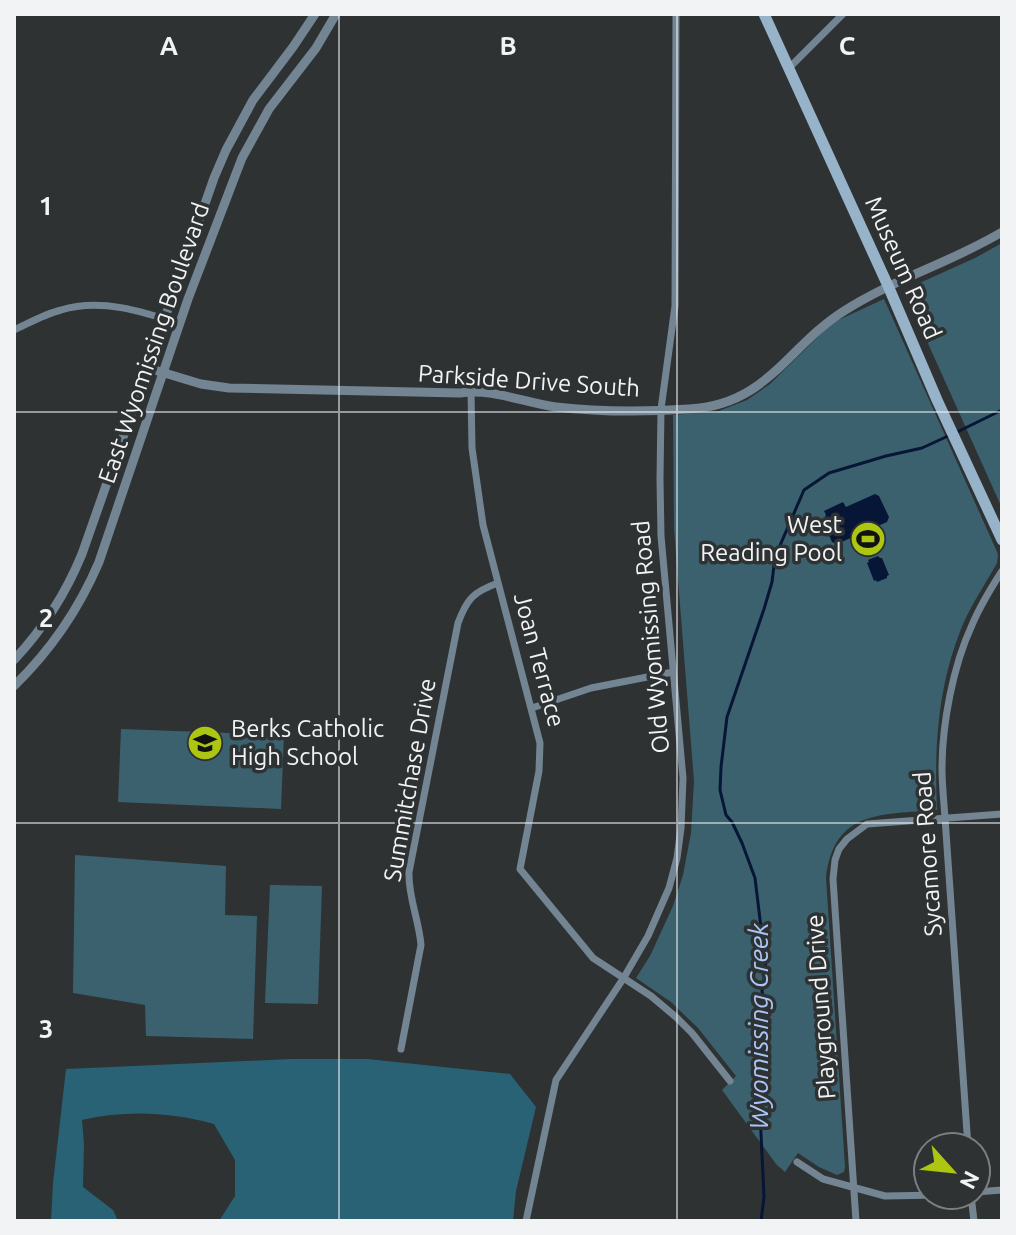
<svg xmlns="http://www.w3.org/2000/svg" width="1016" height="1235" font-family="Ubuntu,sans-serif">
<rect width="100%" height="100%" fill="#2e3233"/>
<path fill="#3b616e" d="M1002 243V508L904 290 975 258Z
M884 299 998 554 997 563C986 583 973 602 964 622 938 682 934 746 937 810 882 815 834 809 826 878L845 1167 844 1172 837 1175 819 1167 798 1153 785 1172 776 1164 722 1090 736 1076 698 1028 671 1002 636 978 650 956 673 906 683 875 691 833 694 781 674 529 673 415 719 411 747 400 770 384 832 323Z
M121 729 284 735 281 809 118 802Z
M75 855 226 866 225 915 257 916 253 1039 146 1036 145 1005 73 993Z
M270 885 322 886 318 1004 265 1003Z"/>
<path fill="#296274" d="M292 1059H367L510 1074 536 1107 516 1191 513 1221H219L235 1196V1160L214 1124C170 1112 126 1110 82 1120L84 1144 83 1187 113 1210 118 1221H51L53 1183 66 1069Z"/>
<path fill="#071636" d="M875 494 879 496 889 517 887 522 837 544 832 542 823 521 826 515 824 511 843 502 846 507Z
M878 556 880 558H882L889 575 887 576V578L877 582 876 580 874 581 867 563 869 562 868 560Z"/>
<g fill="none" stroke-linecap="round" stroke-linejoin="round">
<path stroke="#071636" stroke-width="3" d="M955 433 1002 410
M761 1221 764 1197 758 1070 765 1012 762 991 766 969 755 878 742 843 732 822 726 815 720 790 721 767 727 717 764 609 772 582 775 557 804 490 829 473 886 456 922 448 948 436"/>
<path stroke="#738492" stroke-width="7" d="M788 69 843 14
M14 330C29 323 45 314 61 310 100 298 142 311 180 324
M471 391 472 448 483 525 540 743 539 771 520 869 593 958 651 996 677 1018 692 1033 730 1081
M532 708 591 688 673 672
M401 1049 421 945C419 920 408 897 409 872L458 623C467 599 473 592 498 583
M968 1147 945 818C944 802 942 785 942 769 942 724 953 666 972 625 980 606 991 588 1002 571
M797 1162 823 1179 885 1196 939 1195
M976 1192 1002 1190
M971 1195 974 1221
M526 1221 556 1080 623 979 648 936 669 888 677 858 681 828 683 778 661 536 660 479 661 409 675 306 676 14
M856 1221 833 879 835 860 839 849 847 839 867 824 1002 814"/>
<path stroke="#738492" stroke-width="9" d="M148 368 201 384 229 388 460 393C493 388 524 403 556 407 599 412 646 412 689 409 767 405 787 347 844 311 894 279 952 262 1002 232
M14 660C43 629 66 593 82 554L214 178 226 150 253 100 293 47 315 14
M14 686C51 650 79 609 99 562L188 299 242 158 269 109 316 48 336 14"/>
<path stroke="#97b3ca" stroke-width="11" d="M764 14 889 288 937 400 1002 540"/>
</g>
<path fill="none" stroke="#f1f3f4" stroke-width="2" stroke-opacity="0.55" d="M339 14V1221M677 14V1221M14 412H1002M14 823H1002"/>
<defs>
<symbol id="stadium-disc" viewBox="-11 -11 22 22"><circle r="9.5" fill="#acc612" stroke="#2e3233"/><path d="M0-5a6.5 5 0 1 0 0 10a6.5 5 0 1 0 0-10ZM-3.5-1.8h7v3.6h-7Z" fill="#111"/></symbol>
<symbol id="school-disc" viewBox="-11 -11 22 22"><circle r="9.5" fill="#acc612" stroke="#2e3233"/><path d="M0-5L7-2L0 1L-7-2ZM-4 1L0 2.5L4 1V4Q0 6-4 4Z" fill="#111"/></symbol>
</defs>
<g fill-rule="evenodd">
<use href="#stadium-disc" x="848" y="519" width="40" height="40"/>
<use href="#school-disc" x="185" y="723" width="40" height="40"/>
</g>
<g text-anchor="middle" stroke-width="7" stroke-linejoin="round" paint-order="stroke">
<g font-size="24" fill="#f1f3f4" stroke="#2e3233">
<text transform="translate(903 268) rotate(66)" y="8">Museum Road</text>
<text transform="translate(154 343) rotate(-71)" y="8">East Wyomissing Boulevard</text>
<text transform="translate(529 381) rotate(4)" y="8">Parkside Drive South</text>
<text transform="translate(651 637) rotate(-95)" y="8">Old Wyomissing Road</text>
<text transform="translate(539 660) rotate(75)" y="8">Joan Terrace</text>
<text transform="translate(410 780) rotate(-80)" y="8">Summitchase Drive</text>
<text transform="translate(928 854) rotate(-94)" y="8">Sycamore Road</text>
<text transform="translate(821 1007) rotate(-94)" y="8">Playground Drive</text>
</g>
<g font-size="24" fill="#f1f3f4" stroke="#2e3233" text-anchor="end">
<text x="842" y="533">West<tspan x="842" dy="28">Reading Pool</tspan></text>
<text x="231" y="737" text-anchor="start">Berks Catholic<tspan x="231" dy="28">High School</tspan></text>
</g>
<g font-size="26" font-style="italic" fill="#aac5f7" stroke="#2e3233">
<text transform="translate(759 1026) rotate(-90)" y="9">Wyomissing Creek</text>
</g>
</g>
<g font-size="26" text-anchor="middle" font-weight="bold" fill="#f1f3f4" stroke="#2e3233" stroke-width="7" stroke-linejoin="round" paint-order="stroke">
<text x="169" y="55">A</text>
<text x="508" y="55">B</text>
<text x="847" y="55">C</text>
<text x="46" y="215">1</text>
<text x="46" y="627">2</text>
<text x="46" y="1038">3</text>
</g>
<rect width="1016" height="1235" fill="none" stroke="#f1f3f4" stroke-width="32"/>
<g transform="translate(952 1171) rotate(117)"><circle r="38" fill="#2e3233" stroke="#7c7f80" stroke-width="2"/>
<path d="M0-6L14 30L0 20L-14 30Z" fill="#acc612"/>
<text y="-12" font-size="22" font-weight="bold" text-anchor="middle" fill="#f1f3f4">N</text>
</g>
</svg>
